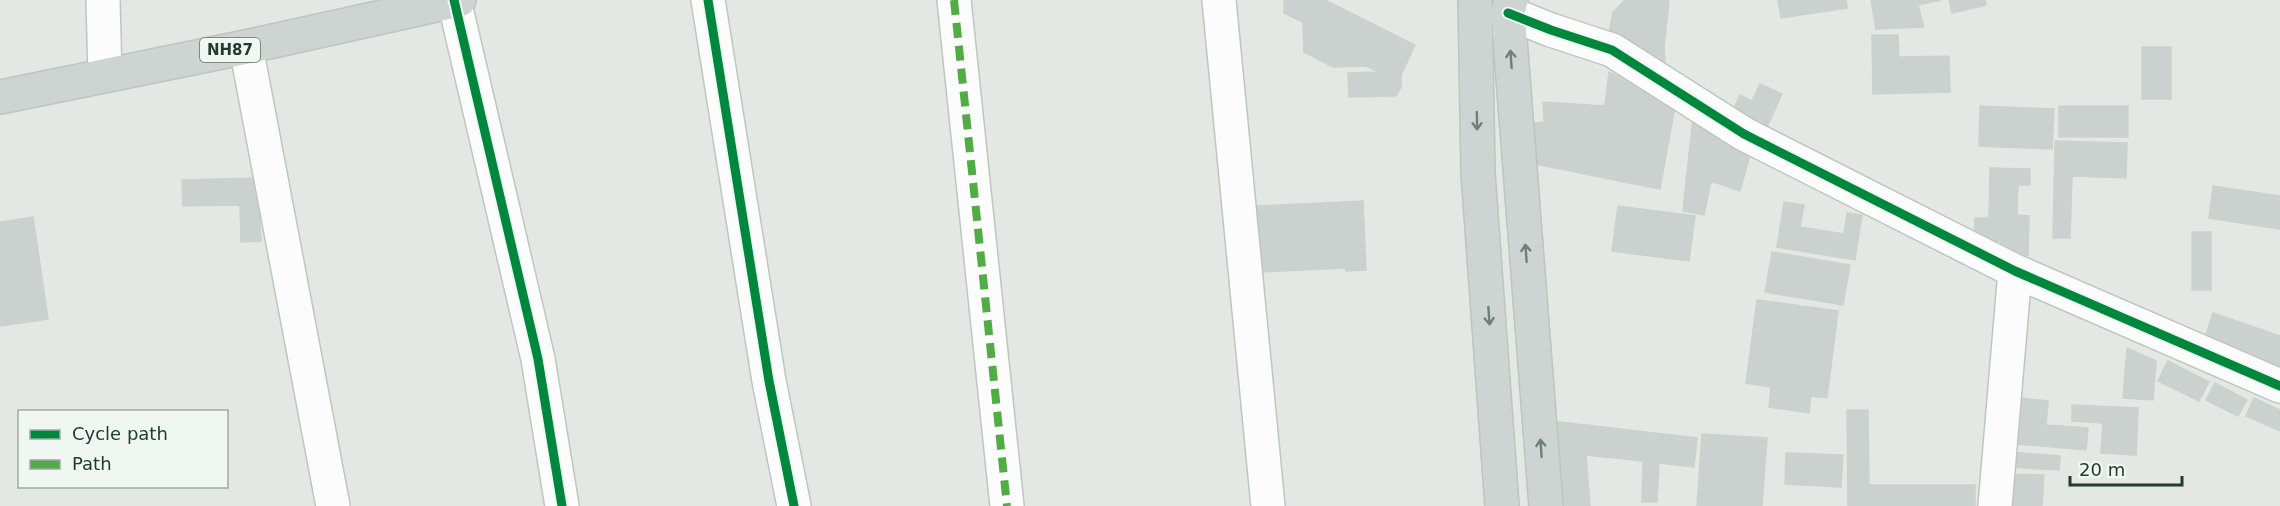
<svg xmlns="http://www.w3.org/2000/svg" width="2280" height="506" font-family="'DejaVu Sans',sans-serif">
<rect width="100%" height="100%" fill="#e3e8e5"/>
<path fill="#cbd1ce" stroke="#cbd1ce" stroke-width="1.5" d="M1284 0H1325L1415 45 1401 75V87L1396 96 1349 97 1348 73 1379 72 1366 66 1333 67 1304 52 1303 22 1284 13Z
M1625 0H1669L1664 47 1665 63 1609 33 1613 12Z
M1778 0H1846L1847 8 1781 18Z
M1871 0H1941L1918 5 1924 27 1876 29Z
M1949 0H1985L1986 5 1952 13Z
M1872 35H1898L1899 57 1949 56 1950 92 1873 94Z
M2142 47H2171V99H2142Z
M1609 72 1675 106 1660 189 1530 163 1529 124 1544 122 1543 102 1605 106Z
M1760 84 1782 94 1767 127 1732 112 1740 95 1752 101Z
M1980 106 2054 109 2052 149 1979 146Z
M2059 106H2128V137H2059Z
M1693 117 1750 155 1740 191 1711 181 1704 215 1683 211Z
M2055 141 2127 143 2126 178 2072 176 2070 238H2053Z
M1990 168 2030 169V185H2018L2017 215 2029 216 2028 255 2001 254V241L1974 240 1975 218H1989Z
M258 178 261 241 241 242 240 205 183 206 182 180Z
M2213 186 2280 196V229L2209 218Z
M1363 201 1366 270 1346 271V268L1260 272 1257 206Z
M1784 202 1804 205 1800 227 1844 234 1847 213 1862 215 1855 260 1777 247Z
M1618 206 1695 216 1689 261 1612 251Z
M33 217 48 319 0 326V222Z
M2192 232H2211V290H2192Z
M1772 252 1850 265 1843 305 1765 292Z
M1757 300 1838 311 1827 398 1811 396 1809 413 1769 407 1771 387 1746 383Z
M2213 313 2280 336V373L2202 346Z
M2127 348 2156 361 2153 400 2123 398Z
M2168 361 2209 382 2199 401 2158 381Z
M2215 383 2247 400 2238 416 2206 400Z
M2009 397 2048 401 2046 425 2088 428 2086 450 2006 443Z
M2254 398 2280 410V431L2246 416Z
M2072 405 2138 408 2136 455 2101 453 2103 423 2072 421Z
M1847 410H1868L1869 485H1975V506H1848Z
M1551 421 1697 438 1694 467 1659 463 1657 502H1642L1643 461 1586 455 1590 506H1556Z
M1702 434 1767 438 1762 506H1697Z
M2008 452 2060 456 2059 470 2007 467Z
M1786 453 1843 455 1841 487 1785 484Z
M2007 474 2044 475 2042 506H2005Z"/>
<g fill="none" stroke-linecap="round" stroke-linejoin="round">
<defs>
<path id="street" d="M103 0 105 75
M454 0 538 359 562 506
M708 0 769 381 794 506
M954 0 1007 506
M1219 0 1268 506
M1508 13 1551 30 1612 50 1744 134 2015 271 2280 386
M246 47 333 506
M1995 506 2015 271"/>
<path id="primary" d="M1475 0 1478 173 1502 506
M1511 0 1508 13 1546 506
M0 97 246 47 459 0"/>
</defs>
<use href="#street" stroke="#c0c5c2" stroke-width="36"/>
<use href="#primary" stroke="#bcc5c1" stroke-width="36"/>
<use href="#street" stroke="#fbfcfb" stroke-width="33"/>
<use href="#primary" stroke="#cdd4d1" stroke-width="33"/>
<path stroke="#52ac45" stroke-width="8" stroke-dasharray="15 8" stroke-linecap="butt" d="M954 0 1007 506"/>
<defs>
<path id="cycleway" d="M454 0 538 359 562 506
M708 0 769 381 794 506
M1508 13 1551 30 1612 50 1744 134 2015 271 2280 386"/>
</defs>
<use href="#cycleway" stroke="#f0f7f3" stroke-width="13"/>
<use href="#cycleway" stroke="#00873e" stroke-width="9"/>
</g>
<defs><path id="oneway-shaft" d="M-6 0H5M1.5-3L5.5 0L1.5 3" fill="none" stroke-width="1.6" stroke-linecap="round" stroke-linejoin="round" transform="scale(1.5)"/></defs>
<g stroke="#6e8079">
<use href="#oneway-shaft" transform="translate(1511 59) rotate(-94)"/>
<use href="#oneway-shaft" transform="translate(1477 121) rotate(89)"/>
<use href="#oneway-shaft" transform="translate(1526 253) rotate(-94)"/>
<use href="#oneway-shaft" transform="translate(1489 316) rotate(86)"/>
<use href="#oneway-shaft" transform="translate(1541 448) rotate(-94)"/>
</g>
<g text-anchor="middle" stroke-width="4.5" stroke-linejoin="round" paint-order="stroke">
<rect fill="#f0f7f3" stroke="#5f736b" stroke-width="1.5" x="200" y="38" width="60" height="24" rx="4.5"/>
<g font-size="15" font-weight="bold" fill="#213b31">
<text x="230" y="55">NH87</text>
</g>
</g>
<rect x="18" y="410" width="210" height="78" fill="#f0f7f3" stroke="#9daca5" stroke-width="1.5"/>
<rect x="30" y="430" width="30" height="9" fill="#00873e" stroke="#9daca5" stroke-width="1.5"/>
<text x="72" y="440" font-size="18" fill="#213b31">Cycle path</text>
<rect x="30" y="460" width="30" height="9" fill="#52ac45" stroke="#9daca5" stroke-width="1.5"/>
<text x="72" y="470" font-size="18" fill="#213b31">Path</text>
<path d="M2070 476v9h112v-9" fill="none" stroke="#213b31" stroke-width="3"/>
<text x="2079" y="476" font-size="18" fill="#213b31" stroke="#f0f7f3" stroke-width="4.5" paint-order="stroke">20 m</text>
</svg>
